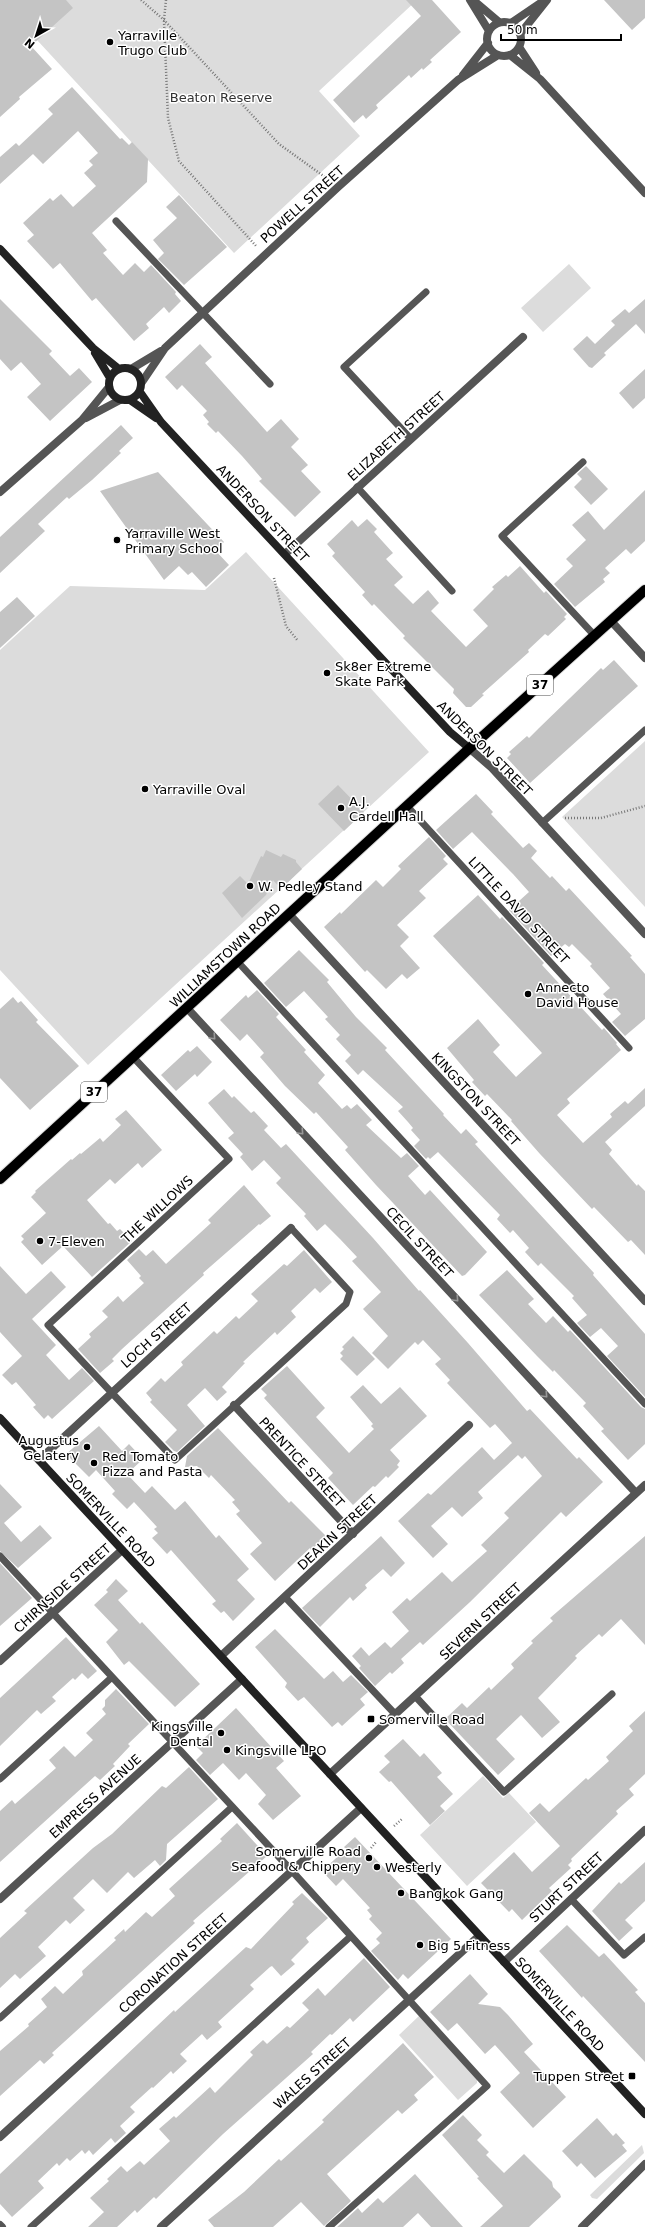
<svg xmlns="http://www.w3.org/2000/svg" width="645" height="2227" font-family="'DejaVu Sans',sans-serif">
<rect width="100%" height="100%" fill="#fff"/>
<path fill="#dcdcdc" d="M0 0H417L319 91 360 136 234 253Z
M569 264 591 288 543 332 521 308Z
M246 552 429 752 88 1065 0 970V650L70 586 205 590Z
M645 741V907L562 817Z
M483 1776 503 1798 509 1793 536 1822 467 1886 420 1835Z
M420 2015 477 2076V2083L458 2100 399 2035Z
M642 2145 644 2153 597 2199 592 2198 590 2195Z"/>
<path fill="#c4c4c4" d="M0 0H66L73 8 31 46 52 69 19 97 20 99 0 117Z
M406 0H432L461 32 430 60 432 62 423 70 422 68 411 78 409 75 376 105 378 108 366 119 363 115 354 123 333 100 421 16Z
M604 0H645V18L632 30Z
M72 87 120 139 122 138 129 145 132 142 148 159 147 182 92 233 107 250 103 253 123 275 135 263 144 272 151 265 176 292 175 294 181 301 169 313 164 307 146 324 149 328 134 341 96 298 92 301 60 263 53 269 27 241 34 235 23 223 50 198 53 201 61 194 73 207 96 186 84 173 93 165 89 161 98 153 78 131 43 164 33 154 0 184V157L16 143 19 146 53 114 48 109Z
M179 195 227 247 184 285 158 259 164 253 153 240 177 218 166 207Z
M0 299 52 351 49 354 70 376 79 368 92 382 50 421 27 397 41 384 21 362 11 371 0 359Z
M645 299V334L636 324 604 353 606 355 592 368 589 367 573 349 587 336 595 344 615 325 611 321 625 309 629 313Z
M200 344 212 357 205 363 267 432 281 419 299 439 291 447 308 465 301 471 321 492 295 517 259 481 262 479 242 456 218 431 216 433 207 424 209 422 203 415 207 411 182 385 177 390 165 377Z
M645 369V398L633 409 619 393Z
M121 425 133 438 119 451 121 453 92 480 69 499 67 497 38 524 45 531 0 573V537Z
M586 466 608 489 591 505 574 487 582 479 577 474Z
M158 472 224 542 215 550 229 565 206 587 192 572 188 575 179 566 164 580 100 491Z
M645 490V541L631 554 626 549 605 568 610 573 603 579 605 582 575 607 554 584 573 566 566 559 586 540 572 525 588 511 604 530Z
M367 519 377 529 374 532 393 553 386 559 403 577 394 585 413 604 428 590 439 603 431 611 466 647 488 626 473 610 494 589 492 587 506 575 508 577 520 566 544 593 546 591 567 614 564 617 566 619 548 636 545 634 528 650 529 652 482 694 484 695 471 707H466L453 693 454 689 403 638 405 636 374 604 372 606 362 595 365 592 332 556 335 553 327 544 352 520 358 527Z
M17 597 35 616 0 648V612Z
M614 660 638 686 530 783 507 758 511 754 509 752 527 736 529 738 539 728 601 668 603 670Z
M338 785 364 812 344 831 318 804Z
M476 794 493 812 491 814 523 848 529 843 537 851 531 858 550 878 552 876 566 891 569 888 632 956 630 957 645 974V1019L625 1036 612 1022 621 1014 603 994 610 988 590 966 592 964 572 944 569 947 565 944 551 956 509 910 529 892 513 874 472 832 453 849 436 830Z
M429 837 446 856 443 859 448 864 419 891 426 898 397 925 409 937 400 946 420 968 407 979 402 974 386 989 367 970 365 972 324 927 340 912 341 914 376 880 383 887 401 869 398 866Z
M266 850 281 857 283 854 296 860V862L302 869 281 889 273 880 266 895 242 918 222 893 240 876 248 884 261 856 263 857Z
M478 895 500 919 502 917 544 963 542 965 602 1030 604 1028 617 1043 616 1044 621 1050 567 1099 570 1103 557 1115 583 1143 612 1117 610 1114 625 1101 628 1104 645 1088V1106L605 1142 612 1150 609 1154 637 1186 638 1184 645 1191V1255L631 1240 628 1242 594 1207 592 1209 540 1154 511 1121 512 1120 487 1094 485 1096 472 1082 474 1080 447 1048 478 1019 500 1045 493 1052 516 1077 542 1053 433 936Z
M299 950 329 980 327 982 356 1017 387 1048 385 1050 444 1114 443 1115 461 1134 466 1129 478 1142 475 1144 594 1273 593 1275 645 1334V1397L607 1356 618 1346 601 1328 590 1337 577 1323 587 1315 572 1298 574 1296 541 1263 538 1266 525 1252 529 1248 513 1230 510 1233 497 1219 500 1215 438 1152 430 1159 428 1157 426 1159 414 1146 420 1140 411 1130 413 1128 408 1122 398 1111 403 1107 363 1070 358 1075 345 1061 351 1055 336 1039 340 1035 325 1019 328 1017 304 991 286 1007 264 983Z
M257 990 279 1014 276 1017 306 1050 304 1052 325 1075 318 1083 342 1109 347 1105 351 1109 357 1104 372 1120 366 1125 401 1158 407 1153 419 1166 408 1176 425 1195 430 1190 487 1252 465 1275 462 1276 376 1185 345 1150 348 1147 316 1112 314 1114 285 1086 260 1057 264 1053 247 1034 240 1041 220 1020 246 995 248 998Z
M13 997 18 1003 21 1001 38 1020 36 1022 79 1066 30 1110 0 1078V1009Z
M197 1046 212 1062 197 1077 195 1074 176 1091 161 1075 188 1050 190 1052Z
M224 1089 232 1098 234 1096 251 1113 254 1111 268 1126 264 1130 281 1148 286 1144 373 1238 419 1291 420 1290 468 1343 527 1411 530 1409 577 1459 579 1457 603 1482 566 1517 561 1512 470 1602 423 1645 420 1642 401 1659 404 1663 392 1674 390 1672 375 1686 359 1668 361 1666 352 1656 361 1647 369 1656 385 1642 391 1648 409 1631 392 1612 407 1598 410 1601 442 1572 452 1582 487 1551 481 1545 509 1518 504 1513 542 1476 525 1456 522 1459 518 1455 478 1492 483 1498 462 1517 452 1507 431 1526 448 1544 433 1558 398 1521 428 1493 431 1495 482 1447 494 1460 512 1443 495 1424 490 1428 447 1383 450 1380 435 1364 441 1359 423 1340 418 1345 415 1342 388 1369 372 1353 388 1336 363 1309 381 1292 352 1261 357 1257 340 1239 325 1224 317 1231 304 1216 306 1214 276 1183 281 1178 264 1160 252 1171 240 1157 243 1154 228 1138 234 1133 208 1103Z
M126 1110 162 1150 142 1168 138 1163 115 1184 110 1179 87 1200 108 1224 110 1223 117 1231 120 1229 132 1241 92 1277 63 1246 42 1265 21 1242 24 1239 21 1236 46 1213 31 1197 36 1192 35 1191 71 1159 72 1160 80 1153 81 1154 100 1138 103 1142 121 1125 115 1119Z
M244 1185 271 1216 260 1225 259 1224 203 1273 204 1275 122 1349 112 1359 114 1361 100 1373 78 1349 91 1337 89 1334 108 1317 102 1311 118 1296 123 1302 144 1283 139 1278 141 1276 127 1260 139 1249 146 1256 153 1250 166 1264 211 1223 208 1220Z
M304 1250 332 1282 320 1293 315 1288 291 1311 296 1317 277 1335 275 1332 243 1362 245 1363 222 1387 227 1392 217 1401 205 1388 187 1405 205 1426 177 1452 174 1451 165 1442 177 1430 150 1402 152 1400 146 1393 161 1378 165 1382 183 1365 181 1362 214 1331 217 1334 236 1316 239 1319 258 1301 251 1294 284 1264 287 1266Z
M0 1266 26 1294 51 1271 66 1287 32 1319 56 1345 46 1355 69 1380 82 1368 94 1381 52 1419 48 1415 44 1419 33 1407 36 1405 16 1382 12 1385 2 1375 22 1356 0 1332Z
M507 1270 534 1299 528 1304 546 1323 553 1316 568 1332 570 1330 641 1407 645 1409V1444L628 1460 601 1431 604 1429 583 1406 586 1403 554 1370 553 1372 537 1356 479 1295Z
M353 1336 375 1359 357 1376 340 1359 343 1356 340 1353 344 1349 342 1347Z
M287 1366 325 1408 316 1417 349 1453 374 1429 371 1426 373 1424 350 1397 363 1385 381 1404 400 1387 427 1416 390 1450 400 1461 397 1465 399 1467 388 1478 386 1476 375 1487 373 1486 353 1505 328 1478 333 1473 264 1398 267 1395 261 1389Z
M99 1426 122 1451 129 1444 143 1459 127 1474 145 1493 152 1486 175 1510 185 1501 216 1538 219 1535 249 1569 237 1580 255 1599 233 1621 224 1611 221 1613 212 1604 216 1601 171 1550 167 1554 152 1538 158 1533 154 1529 157 1527 134 1502 127 1509 112 1494 115 1491 96 1470 89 1477 66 1454Z
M218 1428 289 1503 291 1501 326 1536 311 1550 310 1548 275 1581 250 1554 262 1543 236 1514 240 1511 232 1502 235 1500 211 1475 209 1478 197 1466 185 1467 187 1456Z
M0 1484 22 1507 4 1523 21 1542 40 1525 52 1538 18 1568 0 1551Z
M381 1536 405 1563 391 1577 383 1569 365 1585 367 1588 353 1601 350 1597 320 1627 302 1608Z
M645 1536V1645L621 1619 602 1637 599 1634 575 1656 577 1658 538 1698 560 1722 542 1738 521 1715 496 1739 515 1759 498 1775 445 1719 462 1703 467 1708 489 1687 491 1690 514 1668 511 1664 533 1643 531 1641 553 1621 550 1618Z
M0 1563 32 1598 0 1626Z
M116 1579 128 1591 118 1600 140 1624 142 1622 200 1684 175 1707 129 1661 124 1665 106 1642 118 1630 94 1605 108 1592 106 1590Z
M275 1629 324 1679 333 1671 343 1682 351 1675 368 1692 360 1699 365 1705 342 1726 338 1722 332 1727 304 1697 298 1701 285 1687 287 1683 255 1647Z
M66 1637 97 1671 88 1679 82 1673 75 1680 73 1678 52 1697 56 1701 41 1714 37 1710 0 1746V1698Z
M116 1689 149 1724 128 1744 130 1746 113 1764 115 1766 100 1780 95 1776 0 1862V1811L12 1800 15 1804 56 1768 49 1760 64 1746 75 1757 93 1740 86 1733 106 1714 102 1709 105 1706V1700Z
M236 1708 284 1761 276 1768 301 1796 273 1820 258 1804 266 1795 246 1773 239 1780 223 1763 210 1775 196 1760 203 1753 196 1746Z
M645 1711V1774L629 1789 634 1795 616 1811 618 1814 571 1859 572 1861 568 1865 571 1868 549 1888 552 1891 522 1920 512 1909 509 1912 481 1883 514 1852 532 1872 560 1846 529 1813 540 1803 549 1812 586 1778 588 1780 609 1761 606 1757 633 1731 629 1726Z
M403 1739 420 1757 424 1753 442 1773 437 1777 453 1794 440 1806 445 1811 430 1825 391 1781 389 1782 379 1772 390 1762 384 1756Z
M189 1767 218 1799 167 1844 166 1860 160 1866 155 1860 134 1878 128 1872 107 1893 93 1879 73 1898 85 1910 70 1924 66 1920 38 1947 46 1956 20 1979 15 1974 0 1988V1938L27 1913 24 1911 93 1848 112 1834 162 1786 166 1788Z
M237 1823 267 1856 193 1921 195 1923 52 2053 54 2055 44 2064 40 2060 0 2096V2051L29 2026 28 2024 47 2007 41 1999 55 1986 63 1994 83 1975 82 1971 116 1940 114 1938 124 1929 125 1932 146 1912 152 1917 175 1896 169 1889 222 1841 220 1839Z
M355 1837 451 1939 408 1979 403 1974 398 1980 371 1951 380 1943 376 1939 382 1933 369 1919 372 1916 367 1910 370 1908 343 1879 336 1886 322 1871 346 1849 344 1847Z
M645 1862V1901L625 1920 633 1928 619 1941 592 1911 619 1882 621 1884Z
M302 1893 328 1918 306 1938 309 1942 291 1960 295 1964 281 1976 272 1966 270 1967 250 1985 254 1989 218 2022 222 2027 207 2040 202 2034 180 2054 187 2061 173 2074 171 2071 153 2088 152 2087 130 2107 135 2112 120 2126 126 2133 115 2143 111 2138 93 2155 89 2150 85 2154 82 2150 70 2161 67 2158 59 2166 57 2163 38 2181 44 2188 12 2217 0 2204V2174L174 2010 175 2012 246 1947 251 1949 294 1904 292 1902Z
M567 1925 599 1957 604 1953 638 1990 635 1992 645 2003V2062L583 1996 582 1998 539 1951Z
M364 1958 390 1987 353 2022 350 2018 332 2035 330 2034 311 2052 313 2054 223 2134 156 2199 154 2197 137 2213 135 2210 117 2227H88L104 2212 90 2198 109 2181 107 2179 121 2166 127 2172 140 2161 144 2165 170 2141 159 2129 174 2116 176 2118 210 2087 215 2093 253 2055 250 2052 263 2040 267 2044 287 2026 290 2028 309 2010 302 2003 318 1988 325 1996Z
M470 1974 488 1994 478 2004 500 2007 508 2015 533 2044 524 2052 566 2097 533 2128 500 2092 520 2073 495 2045 485 2054 457 2023 448 2031 430 2012Z
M403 2043 434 2077 414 2095 418 2100 402 2114 398 2110 327 2174 351 2201 324 2226 301 2202 273 2227H214L208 2220 244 2192 279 2159 281 2161 324 2122 322 2120Z
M463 2115 482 2135 477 2140 489 2152 486 2155 504 2173 524 2154 552 2182 553 2187 560 2194 561 2197 529 2227H480L503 2206 477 2178 479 2177 442 2135Z
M597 2118 613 2136 616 2133 625 2143 622 2145 627 2151 595 2178 581 2163 577 2167 562 2151Z
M415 2174 463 2227H431L418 2213 403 2227H337L358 2208 362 2213 378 2198 383 2203Z"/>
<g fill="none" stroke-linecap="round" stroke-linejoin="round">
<defs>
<path id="primary" d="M0 1179 483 736 645 590"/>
</defs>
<use href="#primary" stroke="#dbdbdb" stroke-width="12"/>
<path stroke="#777" stroke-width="2.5" stroke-dasharray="1 2" stroke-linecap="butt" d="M141 0 164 20 279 144 329 180
M166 0 164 20 168 118 179 161 257 247
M274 578 286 626 298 641
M565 818H601L645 806
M394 1826 402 1819
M371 1848 376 1842"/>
<path stroke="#555" stroke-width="7" d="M116 221 270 384
M411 439 344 367 426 292
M583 462 502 536 595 636
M357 487 452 591
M407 806 629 1048
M542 823 645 730
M237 961 645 1404
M133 1057 229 1159 48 1325 175 1460 346 1304 350 1292 291 1228
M0 1556 292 1871 487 2086 329 2227
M285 1597 395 1714
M415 1696 504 1792 612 1694
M0 1779 111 1678
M571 1899 624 1955 645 1937
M0 2018 232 1807
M31 2227 351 1936"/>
<path stroke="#555" stroke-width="8" d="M470 0 489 31
M473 0 499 22
M487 39a17 17 0 1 1 34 0a17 17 0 1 1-34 0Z
M511 23 542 2
M520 34 547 0
M519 47 536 73
M510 55 540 79 645 193
M463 75 488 43
M131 369 161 351
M142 382 165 348 338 187 458 80 498 55
M86 418 120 400
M0 492 82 420 109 387
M285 554 523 337
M611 621 645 658
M469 748 492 768 645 934
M289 914 645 1301
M187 1008 636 1493
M234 1405 353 1534
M39 1460 291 1228
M221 1656 469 1425
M0 1661 122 1550
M330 1774 645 1485
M0 1899 242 1679
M504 1962 645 1830
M0 2137 361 1808
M0 2225 2 2227
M161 2227 479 1936
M582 2227 645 2164"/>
<path stroke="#222" stroke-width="8" d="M0 249 93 348 119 369
M95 353 110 378
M109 384a16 16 0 1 1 32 0a16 16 0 1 1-32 0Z
M140 392 161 422 450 732 469 748
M130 400 156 418
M0 1418 645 2114"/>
<use href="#primary" stroke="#000" stroke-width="10"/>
</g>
<defs><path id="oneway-chevron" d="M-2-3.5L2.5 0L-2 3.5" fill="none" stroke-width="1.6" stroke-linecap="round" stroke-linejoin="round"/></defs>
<g stroke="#999">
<use href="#oneway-chevron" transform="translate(213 1037) rotate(47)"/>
<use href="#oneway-chevron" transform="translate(301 1132) rotate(47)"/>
<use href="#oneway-chevron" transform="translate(456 1299) rotate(47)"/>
<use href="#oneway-chevron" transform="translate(545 1395) rotate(47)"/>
</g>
<g fill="#000" stroke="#fff" stroke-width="1.5">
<circle cx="110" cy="42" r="4"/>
<circle cx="117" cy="540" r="4"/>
<circle cx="327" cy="673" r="4"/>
<circle cx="145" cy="789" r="4"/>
<circle cx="341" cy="808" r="4"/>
<circle cx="250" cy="886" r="4"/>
<circle cx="528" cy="994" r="4"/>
<circle cx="40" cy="1241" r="4"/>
<circle cx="87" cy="1447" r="4"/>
<circle cx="94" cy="1463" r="4"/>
<rect x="367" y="1715" width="8" height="8" rx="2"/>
<circle cx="221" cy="1733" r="4"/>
<circle cx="227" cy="1750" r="4"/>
<circle cx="369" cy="1858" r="4"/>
<circle cx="377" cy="1867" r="4"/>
<circle cx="401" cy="1893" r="4"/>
<circle cx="420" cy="1945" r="4"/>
<rect x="628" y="2072" width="8" height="8" rx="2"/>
</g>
<g text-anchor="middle" stroke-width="3" stroke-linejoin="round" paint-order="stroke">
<g fill="#fff" stroke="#4c4c4c" stroke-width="1">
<rect x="527" y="675" width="26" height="20" rx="3"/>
<rect x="81" y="1082" width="26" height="20" rx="3"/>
</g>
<g font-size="12" font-weight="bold" fill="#000">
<text x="540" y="689">37</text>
<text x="94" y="1096">37</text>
</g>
<g font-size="13" fill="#000" stroke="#fff" text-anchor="start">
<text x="118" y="40">Yarraville<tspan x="118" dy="15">Trugo Club</tspan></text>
<text x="125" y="538">Yarraville West<tspan x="125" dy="15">Primary School</tspan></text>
<text x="335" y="671">Sk8er Extreme<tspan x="335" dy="15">Skate Park</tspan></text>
<text x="153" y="794">Yarraville Oval</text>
<text x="349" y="806">A.J.<tspan x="349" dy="15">Cardell Hall</tspan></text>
<text x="258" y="891">W. Pedley Stand</text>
<text x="536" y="992">Annecto<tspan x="536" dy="15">David House</tspan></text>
<text x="48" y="1246">7-Eleven</text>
<text x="79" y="1445" text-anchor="end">Augustus<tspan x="79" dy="15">Gelatery</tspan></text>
<text x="102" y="1461">Red Tomato<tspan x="102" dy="15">Pizza and Pasta</tspan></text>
<text x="379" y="1724">Somerville Road</text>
<text x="213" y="1731" text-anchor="end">Kingsville<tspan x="213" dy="15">Dental</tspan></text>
<text x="235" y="1755">Kingsville LPO</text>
<text x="361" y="1856" text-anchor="end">Somerville Road<tspan x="361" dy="15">Seafood &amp; Chippery</tspan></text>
<text x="385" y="1872">Westerly</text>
<text x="409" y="1898">Bangkok Gang</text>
<text x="428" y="1950">Big 5 Fitness</text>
<text x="624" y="2081" text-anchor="end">Tuppen Street</text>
</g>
<g font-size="13" fill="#333" stroke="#fff">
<text x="221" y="102">Beaton Reserve</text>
</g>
<g font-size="13" fill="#000" stroke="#fff">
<text transform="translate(302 204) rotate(-42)" y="5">POWELL STREET</text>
<text transform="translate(396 436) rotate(-42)" y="5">ELIZABETH STREET</text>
<text transform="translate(263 513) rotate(47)" y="5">ANDERSON STREET</text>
<text transform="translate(485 748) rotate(45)" y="5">ANDERSON STREET</text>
<text transform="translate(519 910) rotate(47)" y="5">LITTLE DAVID STREET</text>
<text transform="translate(225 955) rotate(-43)" y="5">WILLIAMSTOWN ROAD</text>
<text transform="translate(476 1099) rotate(47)" y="5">KINGSTON STREET</text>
<text transform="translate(157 1209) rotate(-43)" y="5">THE WILLOWS</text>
<text transform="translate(420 1242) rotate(47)" y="5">CECIL STREET</text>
<text transform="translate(156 1335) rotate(-42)" y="5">LOCH STREET</text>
<text transform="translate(302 1462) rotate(47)" y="5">PRENTICE STREET</text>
<text transform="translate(111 1520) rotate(47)" y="5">SOMERVILLE ROAD</text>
<text transform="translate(337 1532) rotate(-43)" y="5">DEAKIN STREET</text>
<text transform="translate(62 1588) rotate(-42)" y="5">CHIRNSIDE STREET</text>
<text transform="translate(480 1621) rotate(-43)" y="5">SEVERN STREET</text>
<text transform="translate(95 1796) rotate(-42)" y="5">EMPRESS AVENUE</text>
<text transform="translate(566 1887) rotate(-43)" y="5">STURT STREET</text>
<text transform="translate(173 1963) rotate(-42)" y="5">CORONATION STREET</text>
<text transform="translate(560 2004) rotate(47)" y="5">SOMERVILLE ROAD</text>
<text transform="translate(312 2073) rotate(-42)" y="5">WALES STREET</text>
</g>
</g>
<g transform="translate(36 36) rotate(219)" stroke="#ffffff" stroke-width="3" paint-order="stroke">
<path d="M0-3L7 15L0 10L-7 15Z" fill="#000000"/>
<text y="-6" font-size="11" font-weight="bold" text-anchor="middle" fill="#000000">N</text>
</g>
<path d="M501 34v6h120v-6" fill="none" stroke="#000000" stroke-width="2"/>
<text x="507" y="34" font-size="12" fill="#000000" stroke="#ffffff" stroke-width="3" paint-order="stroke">50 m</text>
</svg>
